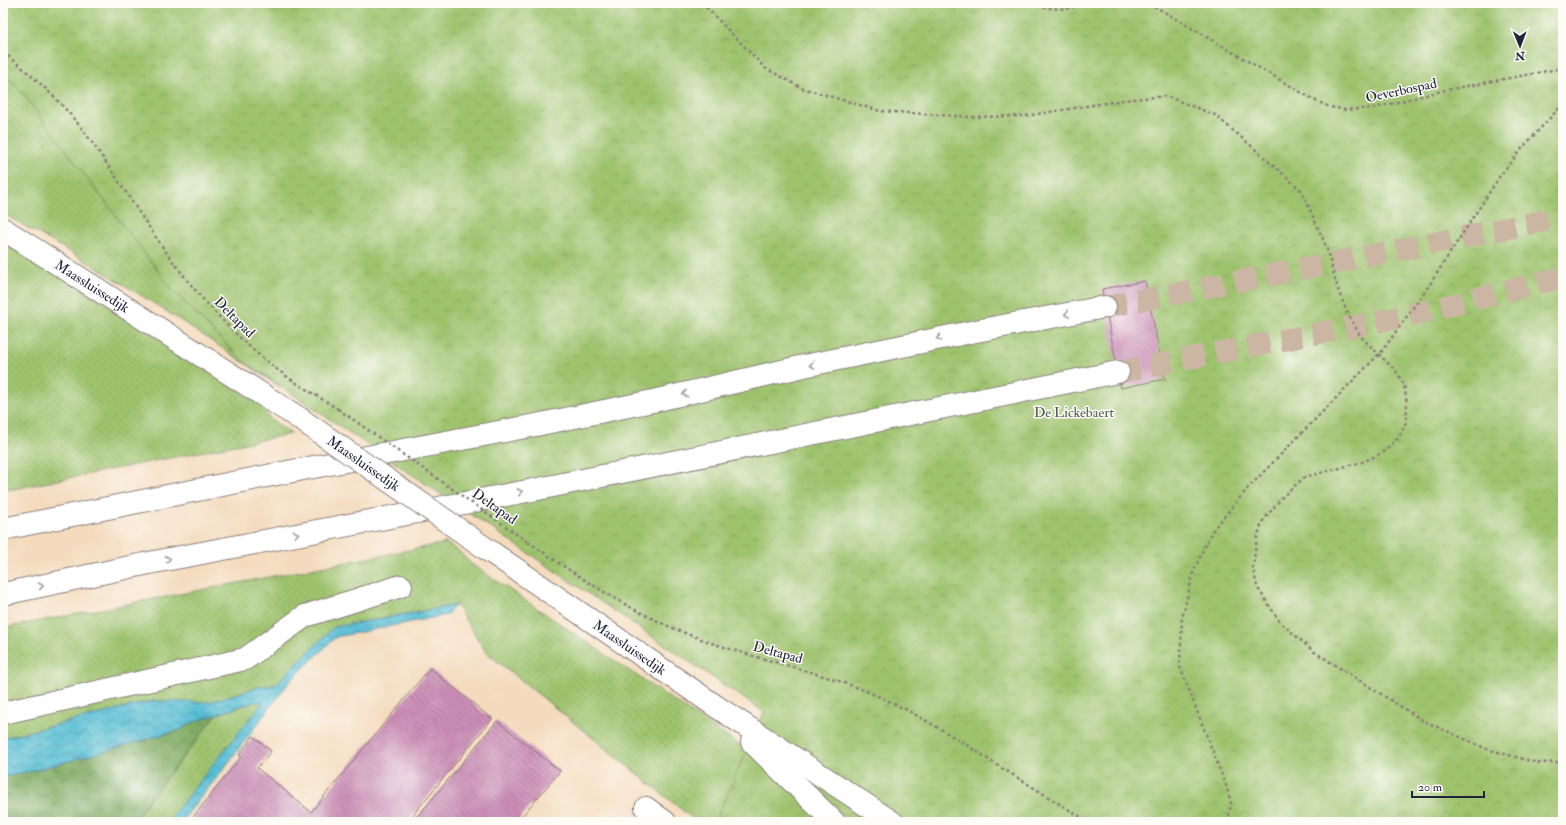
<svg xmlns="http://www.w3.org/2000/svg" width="1566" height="825" font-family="'IM FELL Double Pica',serif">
<defs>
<pattern id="grass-dots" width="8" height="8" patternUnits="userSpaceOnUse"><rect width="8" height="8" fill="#9ec36d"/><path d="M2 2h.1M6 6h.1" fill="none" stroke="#88a75f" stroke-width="1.8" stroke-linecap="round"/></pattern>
<pattern id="forest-crowns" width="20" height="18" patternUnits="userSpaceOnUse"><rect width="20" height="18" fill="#7ea960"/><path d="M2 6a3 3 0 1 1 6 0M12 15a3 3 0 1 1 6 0" fill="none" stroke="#678950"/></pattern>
<pattern id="park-crowns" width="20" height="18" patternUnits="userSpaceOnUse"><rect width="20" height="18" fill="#9ec36d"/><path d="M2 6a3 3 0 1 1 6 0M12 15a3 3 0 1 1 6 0" fill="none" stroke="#88a75f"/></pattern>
<pattern id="water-waves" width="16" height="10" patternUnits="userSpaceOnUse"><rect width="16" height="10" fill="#57bed4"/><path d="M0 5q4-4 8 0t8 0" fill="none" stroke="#489aad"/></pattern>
<pattern id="building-back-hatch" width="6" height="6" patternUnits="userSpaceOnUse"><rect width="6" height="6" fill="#cc8eb7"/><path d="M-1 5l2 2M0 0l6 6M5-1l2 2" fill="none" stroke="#a57496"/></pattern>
</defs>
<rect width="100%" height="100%" fill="#fdfcf7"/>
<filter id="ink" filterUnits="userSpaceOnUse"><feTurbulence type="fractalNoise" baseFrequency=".025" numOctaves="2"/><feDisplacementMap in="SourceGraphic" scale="8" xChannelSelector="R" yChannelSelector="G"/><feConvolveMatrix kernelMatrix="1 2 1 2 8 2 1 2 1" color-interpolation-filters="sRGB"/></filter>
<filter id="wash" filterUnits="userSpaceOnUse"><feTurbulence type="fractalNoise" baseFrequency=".012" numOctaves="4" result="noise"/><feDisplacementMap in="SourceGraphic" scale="16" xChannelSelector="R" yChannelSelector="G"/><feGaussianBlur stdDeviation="0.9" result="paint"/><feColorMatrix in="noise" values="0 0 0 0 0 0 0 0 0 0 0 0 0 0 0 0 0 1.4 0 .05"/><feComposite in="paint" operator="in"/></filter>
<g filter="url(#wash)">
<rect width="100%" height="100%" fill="#f4dbbd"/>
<path fill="url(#grass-dots)" stroke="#607254" d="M3 60 286 382 281 388C191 326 99 266 3 214Z
M3 243 93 295 264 407 267 416 291 434 3 491Z
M446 543 462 554 470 563 810 793 856 822H697L486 652 456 605 334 627 275 685 262 686 209 702 152 701 3 738V628Z
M254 702H264L167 822H132L217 714Z"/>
<path fill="url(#forest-crowns)" stroke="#50664e" d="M217 714 132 822H3V777L40 769 180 730 191 723Z"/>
<path fill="url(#park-crowns)" stroke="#607254" d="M3 3H1563V822H715L764 712 242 360 172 289 14 82 3 77Z"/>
<path fill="url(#water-waves)" stroke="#3c7088" d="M456 605 447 615 336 637 290 681 223 770 181 822H167L263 702H254L191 723 180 730 40 769 3 777V738L152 701 209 702 262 686 275 685 334 627Z"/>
<g id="blocks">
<path fill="url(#building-back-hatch)" d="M1145 281 1165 379 1121 388 1102 289Z
M430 668 492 719 407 822H189L241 757 239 755 253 736 271 751 257 768 311 812Z
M497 721 560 771 517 822H413Z"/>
</g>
</g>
<g filter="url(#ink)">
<use href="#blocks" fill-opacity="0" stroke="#8b7e7c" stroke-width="1"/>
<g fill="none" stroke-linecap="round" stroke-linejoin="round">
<path stroke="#cab6a3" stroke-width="22" stroke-dasharray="22 11" stroke-linecap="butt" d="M1105 307 1399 250 1563 217
M1118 372 1407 316 1563 277"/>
<defs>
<g id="minor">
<path id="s1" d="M3 229 299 418"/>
<path id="s2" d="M488 550 717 707 892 822"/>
<path d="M3 713 245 659 305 616 401 586"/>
<path d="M752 742 834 822"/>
<path d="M646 808 665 822"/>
</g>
<path id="highway" d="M3 529 282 473 536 425 653 401 804 366 976 331 1105 307
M3 594 149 563 538 489 1118 372"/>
</defs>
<use href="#minor" stroke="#8b7e7c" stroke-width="24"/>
<use href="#highway" stroke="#8b7e7c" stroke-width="24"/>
<path stroke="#8b7e7c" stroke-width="2.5" stroke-dasharray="3 3" stroke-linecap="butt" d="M702 3 765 68 802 88 880 111 970 117 1025 116 1124 100 1166 96 1215 115 1256 150 1301 190 1326 246 1339 293 1347 312 1361 337 1396 371 1404 385 1407 404 1406 422 1399 437 1384 452 1362 462 1305 477 1283 496 1262 522 1257 538 1253 566 1257 587 1280 622 1313 651 1422 720 1487 749 1538 763 1563 762
M1025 3C1048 9 1065 12 1087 3
M1149 3 1316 101 1330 107 1346 110 1374 108 1446 90 1563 68
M3 52C32 75 60 100 83 130 124 185 157 246 202 298 226 325 253 352 282 373 300 386 319 397 338 409
M528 542C581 578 633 614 693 636 754 660 820 670 880 697 922 716 961 741 1000 767 1030 785 1059 804 1089 822
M1228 822 1231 803 1227 788 1180 667 1182 618 1194 570 1212 531 1248 488 1382 351 1428 287 1500 176 1524 146 1563 104"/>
<use href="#minor" stroke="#fff" stroke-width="22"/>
<use href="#highway" stroke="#fff" stroke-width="22"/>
<defs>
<g id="minor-bridge">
<path id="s3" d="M299 418 488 550"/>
</g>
</defs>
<use href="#minor-bridge" stroke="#8b7e7c" stroke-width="24" stroke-linecap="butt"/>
<path stroke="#8b7e7c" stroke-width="2.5" stroke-dasharray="3 3" stroke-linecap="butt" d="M338 409 528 542"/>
<use href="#minor-bridge" stroke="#fff" stroke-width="22"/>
</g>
<defs><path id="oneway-chevron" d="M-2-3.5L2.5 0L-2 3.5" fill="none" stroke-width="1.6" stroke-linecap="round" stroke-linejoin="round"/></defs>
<g stroke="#9c9ca7">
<use href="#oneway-chevron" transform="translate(1067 314) rotate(170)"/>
<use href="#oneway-chevron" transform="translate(939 338) rotate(168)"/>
<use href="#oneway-chevron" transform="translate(812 365) rotate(168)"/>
<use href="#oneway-chevron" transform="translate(685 394) rotate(167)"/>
<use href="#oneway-chevron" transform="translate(520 492) rotate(-11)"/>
<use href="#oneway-chevron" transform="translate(296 534) rotate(-10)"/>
<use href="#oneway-chevron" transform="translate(168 559) rotate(-11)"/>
<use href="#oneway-chevron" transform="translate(41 586) rotate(-12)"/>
</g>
</g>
<g text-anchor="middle" stroke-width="3" stroke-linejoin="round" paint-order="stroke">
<g font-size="14" fill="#22223b" stroke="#fdfcf7">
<text transform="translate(1401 90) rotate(-12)" y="5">Oeverbospad</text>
<text dy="5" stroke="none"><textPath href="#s1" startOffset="106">Maassluissedijk</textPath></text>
<text transform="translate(235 317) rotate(45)" y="5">Deltapad</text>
<text dy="5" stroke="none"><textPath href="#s3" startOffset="79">Maassluissedijk</textPath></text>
<text transform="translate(495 506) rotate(35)" y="5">Deltapad</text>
<text dy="5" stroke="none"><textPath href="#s2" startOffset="172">Maassluissedijk</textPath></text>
<text transform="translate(778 652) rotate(15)" y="5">Deltapad</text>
</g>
<g font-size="14" fill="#4d5a4c" stroke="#fdfcf7">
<text x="1074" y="417">De Lickebaert</text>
</g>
</g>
<rect width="1566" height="825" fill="none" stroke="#fdfcf7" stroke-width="16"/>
<g transform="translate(1520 46) rotate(179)" stroke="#fdfcf7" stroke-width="3" paint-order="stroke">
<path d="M0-3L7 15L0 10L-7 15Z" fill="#22223b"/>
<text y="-6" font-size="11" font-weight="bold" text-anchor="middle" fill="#22223b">N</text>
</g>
<path d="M1412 791v6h72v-6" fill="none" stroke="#22223b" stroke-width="2"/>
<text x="1418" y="791" font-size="12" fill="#22223b" stroke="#fdfcf7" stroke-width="3" paint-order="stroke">20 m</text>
</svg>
